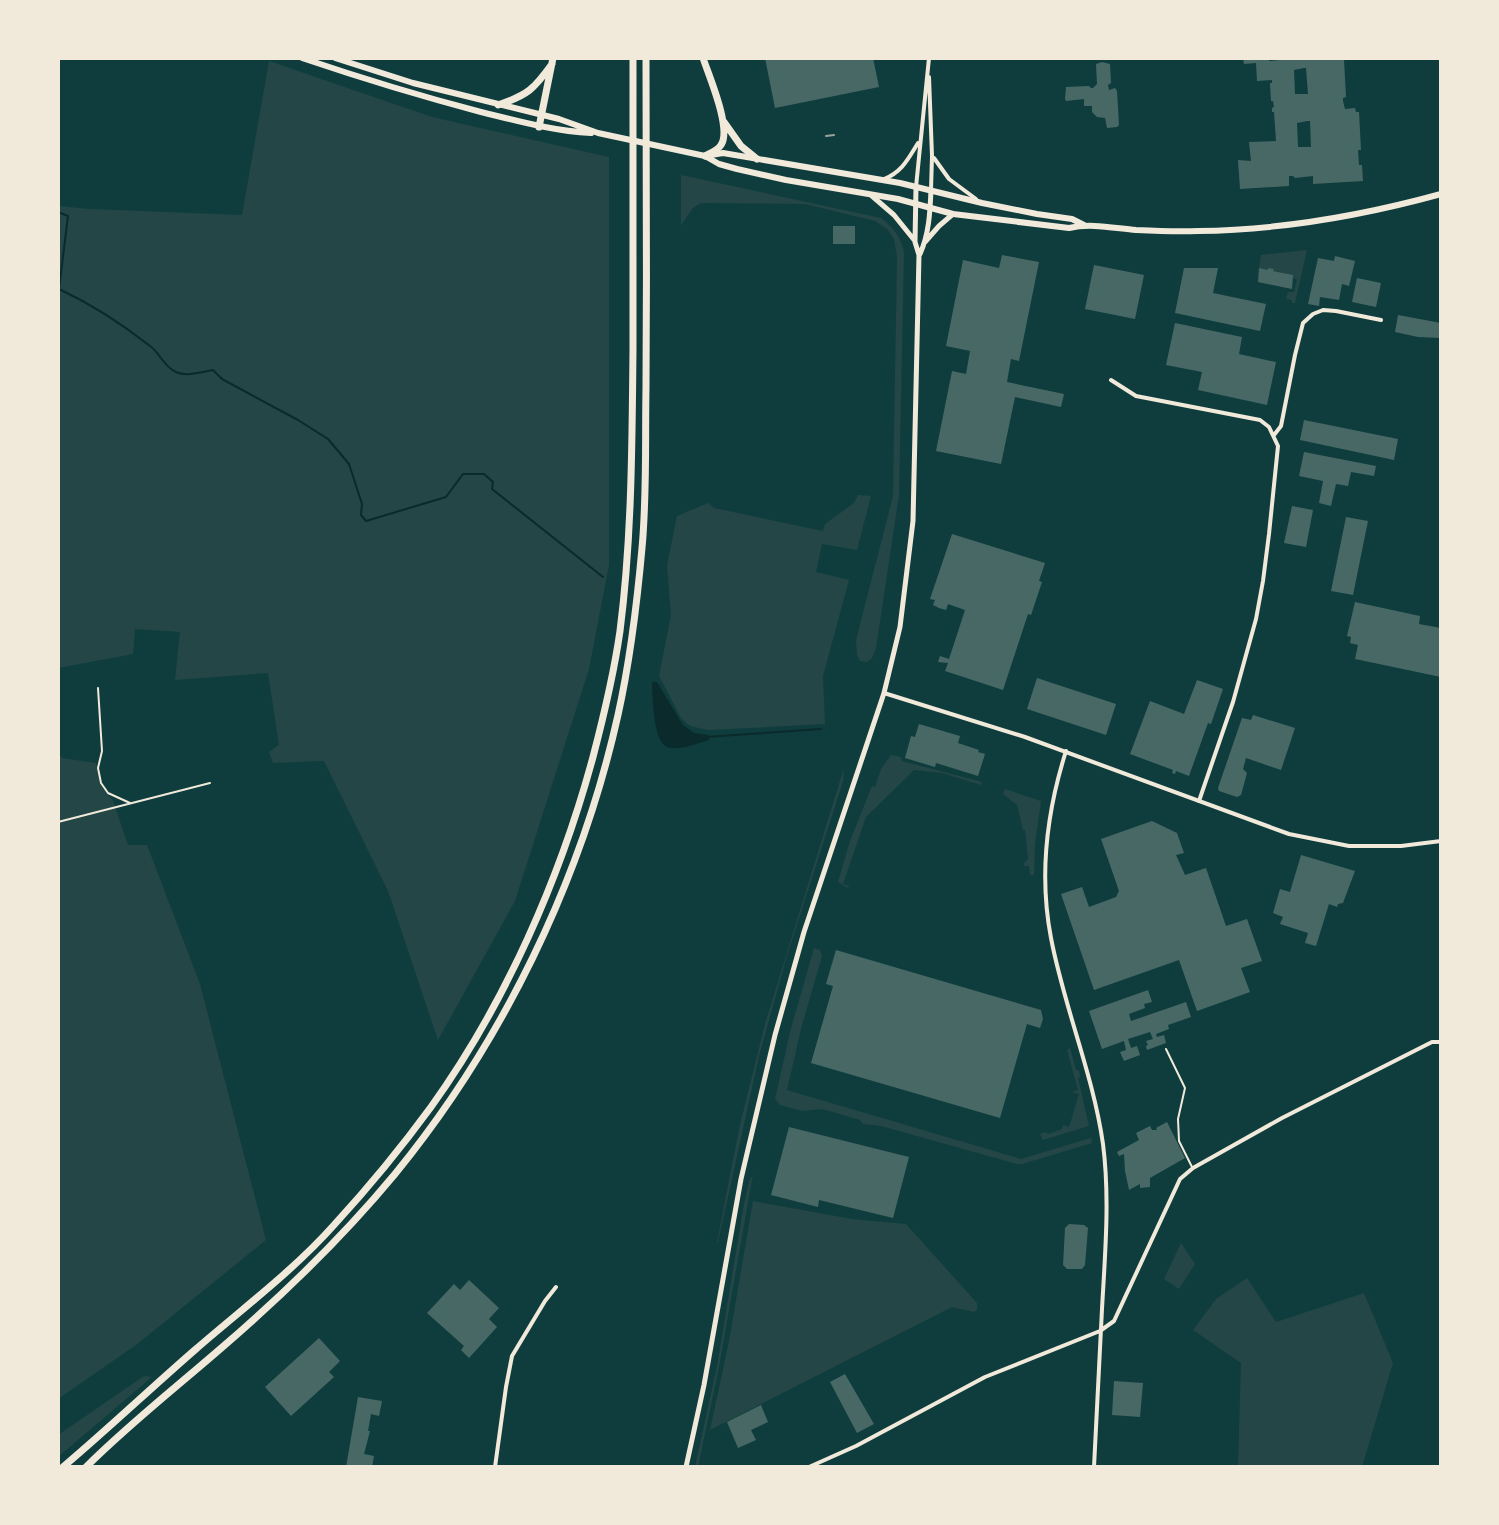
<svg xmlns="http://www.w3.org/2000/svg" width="1499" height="1525" font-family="'IBM Plex Serif',serif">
<rect width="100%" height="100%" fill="#0f3d3e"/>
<path fill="#244646" d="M269 61 432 117 609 157V565L589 669 515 901 438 1040 388 891 324 761 273 763 269 752 279 745 268 673 175 680 180 632 135 629 133 654 58 668V206L90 209 242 215Z
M681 175 881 218C894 228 900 236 904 252L899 495 876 648 872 658 867 662 860 661 857 655 856 640 893 496 897 256 894 239 887 229 875 221 805 204 701 203 693 208 681 225Z
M1307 250 1295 303H1292V300L1286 299 1288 292H1294L1297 279 1292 278V275L1273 271V269L1269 268 1268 270 1259 268 1261 255Z
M858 495 871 496 857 550 822 544 816 572 849 580 823 676 825 724 708 730 690 726 681 718 659 676 671 615 667 565 677 516 708 503 714 508 823 531 825 524 854 503Z
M58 753 62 758 96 763 100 784 113 801 128 845H147L200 984 266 1240 136 1345 58 1399Z
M891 755 901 757 902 761 982 782 981 785 942 773 914 770 866 817 843 884 849 886 848 888 838 882 850 841 872 786 875 787 881 769Z
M844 768 843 781 786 959 759 1056 718 1242H717L740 1125 765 1024Z
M1005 789 1041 801 1035 844 1034 875H1030L1029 866H1024V863L1028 859 1025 830H1023L1017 805 1003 794Z
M814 948 820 950 822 956 801 1029 787 1090 1021 1159 1091 1138 1092 1143 1022 1164H1017L881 1126 863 1124 860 1120 822 1109 802 1111 780 1105 775 1099 791 1028Z
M1070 1048 1076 1070 1079 1071 1080 1077 1078 1078 1089 1126 1043 1140 1040 1134 1045 1132 1048 1134 1062 1129 1063 1125 1069 1127 1070 1124 1079 1094 1072 1092 1078 1090 1067 1050Z
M753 1174 719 1367 698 1467H695L717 1366 744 1204 749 1182Z
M753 1201 852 1219 906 1224 977 1303V1310L974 1312 952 1307 710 1430 729 1341Z
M1181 1243 1195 1264 1179 1289 1164 1279Z
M1247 1278 1276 1322 1364 1293 1393 1363 1362 1467H1238L1241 1363 1193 1330 1216 1299Z
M144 1376 152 1377 58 1457V1435Z"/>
<path fill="#0a2a2b" d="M652 682H657L683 725 694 733 708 735 709 740C698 743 682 750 670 748 652 745 653 697 652 682Z"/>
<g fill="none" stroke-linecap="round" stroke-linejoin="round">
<path stroke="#0a2a2b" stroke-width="2" d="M58 212 68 216 59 289C91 304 122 324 150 346 160 353 164 367 176 372 186 377 202 372 213 370L222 379 298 420 328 439 349 464 362 504 361 515 366 521 446 497 463 474H484L493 482 492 489 603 577
M706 737 821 729"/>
</g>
<path fill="#486865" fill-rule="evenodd" d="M765 58H873L879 87 775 108Z
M1243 58H1269V61L1280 60V58H1340L1341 60H1344L1346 97 1343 98V101L1345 109 1355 108 1356 112H1359L1361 150H1358L1359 165H1362L1363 181 1313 184V176L1295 178 1293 176H1289V186L1240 189 1238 160 1251 161 1249 142 1276 141 1274 112H1272V108L1274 107 1273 101H1271L1270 83H1272V80L1257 81 1256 63 1244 64ZM1304 68H1306L1308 94H1295L1294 70ZM1307 121H1310L1311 147H1298L1297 123Z
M1102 62 1110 64 1111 83 1108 85 1109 90 1115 88 1117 91 1119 125 1117 127 1107 128 1105 118 1097 117 1092 112V106H1084V99L1066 101 1065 99 1066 87 1089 86 1091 88H1093L1097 84 1096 64Z
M833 226H855V244H833Z
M1002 255 1039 262 1019 361 1011 359 1007 382 1064 394 1061 407 1015 397 1001 464 936 451 952 371 966 374 970 351 946 346 963 260 999 268Z
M1335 256 1355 261 1349 286 1342 284 1339 300 1320 297 1319 306 1308 304 1318 258 1334 261Z
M1094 265 1144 275 1135 319 1085 309Z
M1184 268H1218L1213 293 1266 304 1260 331 1175 313Z
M1259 268 1268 270V268L1274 269 1273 271 1293 275 1292 289 1258 282Z
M1357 278 1381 283 1376 307 1352 302Z
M1398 315 1441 323V338L1418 337 1395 332Z
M1175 323 1242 337 1239 354 1276 362 1267 405 1198 390 1202 372 1166 365Z
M1304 420 1398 439 1394 460 1300 440Z
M1304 452 1376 466 1374 476 1351 472 1348 486 1336 484 1331 506 1319 503 1323 481 1299 476Z
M1292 506 1313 510 1306 547 1284 543Z
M1346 517 1368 521 1353 595 1331 591Z
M952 534 1045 563 1039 581 1042 582 1031 615 1028 614 1003 690 945 671 948 663 938 662 940 656 949 659 965 610 948 604 946 610 939 608 933 605 935 600 930 599Z
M1355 602 1420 616 1419 624 1441 628V677L1355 659 1358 645 1350 643 1351 637 1347 636Z
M1037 678 1116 704 1106 735 1027 709Z
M1197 680 1223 689 1211 724 1208 723 1189 776 1176 771 1175 774 1172 773 1173 770 1130 754 1150 701 1184 714Z
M1253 715 1295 728 1281 770 1246 758 1243 769 1247 773 1241 795 1237 797 1219 791 1218 788 1242 718 1251 720Z
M919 724 960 736 958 743 979 750 978 752 985 754 978 776 936 763 935 767 905 758 911 736 915 737Z
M1152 821 1177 833 1184 853 1176 855 1185 875 1206 868 1226 926 1247 919 1262 961 1241 968 1250 992 1197 1011 1179 960 1094 990 1061 894 1082 887 1089 907 1116 897 1119 891 1101 839Z
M1301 855 1355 871 1343 903 1338 904 1337 907 1329 904 1316 946 1305 943 1308 933 1280 924 1283 917 1273 913 1280 889 1290 892Z
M836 950 1041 1010 1043 1019 1040 1028 1027 1024 1000 1118 811 1063 833 986 826 984Z
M1148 990 1152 1002 1144 1004 1145 1008 1129 1014 1131 1021 1186 1002 1191 1017 1168 1025 1169 1029 1156 1034 1157 1037 1164 1035 1166 1043 1147 1050 1146 1046 1148 1045 1146 1041 1153 1039 1150 1032 1128 1039 1131 1048 1137 1046 1140 1055 1124 1061 1120 1052 1126 1050 1124 1041 1102 1049 1089 1011Z
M1167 1122 1185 1158 1150 1178V1187L1140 1188V1184L1129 1190 1125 1171 1124 1154 1119 1156 1117 1152 1139 1140 1136 1133 1150 1126 1152 1130H1157L1156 1128Z
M789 1127 909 1157 893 1218 819 1200 818 1207 771 1195Z
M1069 1224 1084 1225 1088 1228 1085 1265 1082 1269H1067L1063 1265 1065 1228Z
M469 1280 499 1308 489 1319 497 1327 469 1358 461 1350 464 1346 427 1313 454 1284 460 1290Z
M319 1338 340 1361 329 1372 334 1377 291 1416 265 1387Z
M845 1374 874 1424 857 1433 830 1382Z
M1114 1381 1143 1383 1140 1417 1112 1415Z
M358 1397 382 1401 379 1416 371 1414 368 1431H370L364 1454 374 1456 372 1467H346Z
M761 1405 768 1422 751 1430 756 1440 738 1448 727 1422Z"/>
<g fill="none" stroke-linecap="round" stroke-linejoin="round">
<path stroke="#f1e9da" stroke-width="2" d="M98 688 102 751 98 768 101 783 108 793 130 803
M58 822 210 783
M1166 1049 1185 1088 1178 1119 1179 1141 1192 1167"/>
<path stroke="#f1e9da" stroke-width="4" d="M1111 380 1136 396 1260 420 1269 427 1278 446 1269 534 1263 581 1256 619 1233 702 1199 801
M1274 435 1281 426 1295 355 1303 323 1313 314 1323 310 1336 311 1381 320
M1066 751C1047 811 1039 876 1051 938 1064 1007 1093 1074 1103 1144 1110 1198 1105 1255 1102 1309 1099 1362 1097 1414 1094 1467
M495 1467 506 1387 512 1356 545 1301 556 1287
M809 1467 856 1446 985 1377 1100 1331 1114 1321 1180 1179 1193 1168 1282 1118 1432 1042H1441"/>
<path stroke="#f1e9da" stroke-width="4" d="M929 77 932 156 931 190
M934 158 949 179 976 199
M884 179C902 172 908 159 918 143
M916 187 929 58
M884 693 1025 737 1289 834 1349 846H1401L1441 841"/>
<path stroke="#f1e9da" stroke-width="5" d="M872 196 894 215 915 241
M925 242 939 226 953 214
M920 254C929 234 930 213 931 190
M686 1467 704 1385 741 1179 775 1035 804 932 884 693 900 627 913 521 919 255 915 242 916 187"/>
<path stroke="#f1e9da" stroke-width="6" d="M302 58C361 78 420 96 481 112 518 121 553 131 591 133
M335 58 413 83 559 119 598 133 705 156 719 164 737 169 786 180 898 199 953 214 1069 228C1091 223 1113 228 1136 230 1156 231 1177 232 1198 231 1281 230 1361 216 1441 194
M711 155 723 153 900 183 982 203 1037 214 1072 219 1084 225"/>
<path stroke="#f1e9da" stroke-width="7" d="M703 58C709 76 732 129 721 145 718 150 711 153 705 156
M498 105C528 95 534 89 552 64
M724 122 741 146 757 159
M539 127 553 58
M63 1467C108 1429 151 1388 196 1349 242 1309 293 1271 334 1225 368 1188 401 1148 431 1107 505 1004 560 879 593 757 604 715 614 673 620 631 632 537 632 443 633 349 633 252 633 155 633 58
M86 1467C128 1425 174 1389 219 1350 282 1296 342 1238 395 1174 502 1043 581 881 618 715 630 661 637 604 642 548 647 495 645 441 646 388 647 278 646 168 646 58"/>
<path stroke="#97a49c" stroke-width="2" d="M826 136 834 135"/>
</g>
<rect width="1499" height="1525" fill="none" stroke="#f1e9da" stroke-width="120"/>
</svg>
